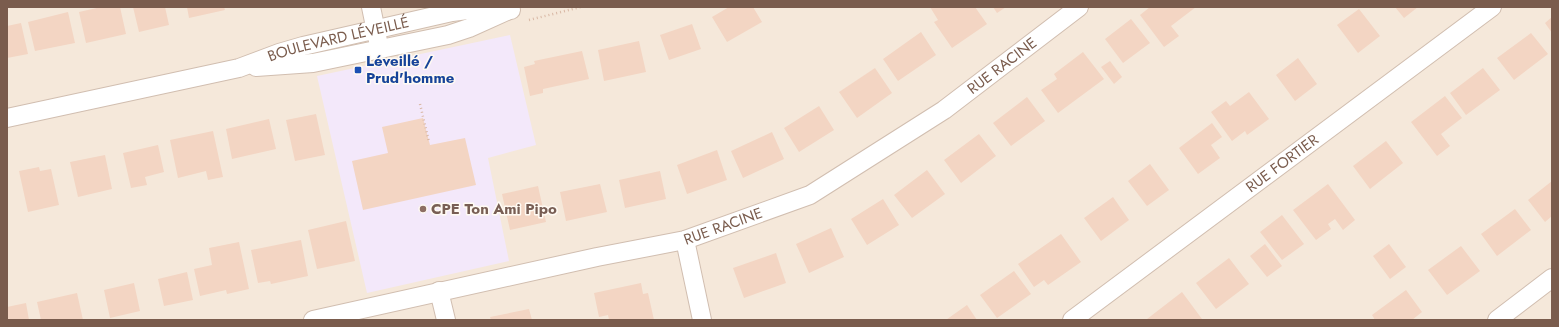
<svg xmlns="http://www.w3.org/2000/svg" width="1559" height="327" font-family="Jost,sans-serif">
<rect width="100%" height="100%" fill="#fdf6ec"/>
<path fill="#f5e8da" d="M7 7H1552V320H7Z"/>
<path fill="#f3e8fa" d="M510 35 536 145 488 158 509 261 367 293 317 76Z"/>
<path fill="#f3d5c3" d="M101 7H120L126 34 86 43 79 12Z
M133 7H165L169 25 139 32Z
M187 7H224L225 10 189 18Z
M729 7H753L762 22 727 42 712 17Z
M930 7H975L987 24 952 48 934 22 938 20Z
M993 7H1006L997 13Z
M1150 7H1196L1171 26 1179 36 1164 47 1140 15Z
M1395 7H1418L1404 18Z
M1359 9 1380 36 1358 53 1337 25Z
M68 12 75 43 35 51 28 22Z
M1552 17V33L1545 23Z
M1131 19 1150 43 1123 63 1105 39Z
M21 23 28 54 7 58V26Z
M692 24 701 49 669 60 660 35Z
M921 32 936 55 898 81 883 59Z
M1531 33 1548 54 1514 80 1497 58Z
M639 41 646 72 604 81 598 50Z
M582 51 589 79 543 89V93L530 96 524 67 535 64 534 61Z
M1083 52 1104 79 1058 113 1041 90 1057 79 1054 74Z
M1298 58 1317 84 1295 101 1276 75Z
M1110 61 1122 77 1114 84 1101 67Z
M875 68 892 93 857 118 839 92Z
M1483 68 1500 90 1466 115 1450 93Z
M1249 92 1269 119 1247 135 1245 131 1232 141 1211 112 1226 101 1230 106Z
M1445 96 1462 118 1441 134 1450 146 1437 156 1411 122Z
M1027 97 1045 121 1011 146 993 123Z
M819 106 834 130 799 152 784 128Z
M316 114 325 155 295 161 286 120Z
M423 118 430 145 465 138 476 185 363 210 352 161 388 153 382 127Z
M269 119 276 149 232 159 226 129Z
M1212 123 1222 137 1211 145 1220 158 1198 174 1179 148Z
M213 131 223 177 208 180 206 171 178 178 170 140Z
M772 132 784 159 743 178 731 151Z
M979 134 996 156 961 183 944 160Z
M1386 141 1403 163 1370 189 1353 166Z
M158 145 164 172 145 177 147 185 131 188 123 153Z
M717 150 727 180 687 194 677 165Z
M105 155 112 189 78 197 70 162Z
M1150 164 1169 190 1147 206 1128 181Z
M39 167 40 171 51 169 59 205 28 212 19 171Z
M927 170 945 194 912 218 894 195Z
M660 171 666 199 625 208 619 180Z
M1552 181V216L1545 222 1528 200Z
M600 184 607 212 566 221 560 192Z
M1328 184 1355 220 1343 230 1335 219 1328 224 1331 229 1316 240 1293 210Z
M538 186 546 222 510 230 502 194Z
M1113 197 1129 220 1101 241 1084 218Z
M883 199 899 225 867 245 851 219Z
M1515 209 1531 230 1497 256 1481 234Z
M1282 215 1304 244 1282 260 1260 232Z
M346 221 355 261 317 269 308 230Z
M831 228 844 257 809 273 796 244Z
M1061 234 1081 262 1048 285 1044 280 1034 287 1018 264Z
M301 240 308 276 271 284 270 281 258 283 251 250Z
M239 242 249 289 227 294 226 290 200 296 194 269 212 265 209 248Z
M1265 244 1282 266 1267 277 1250 256Z
M1389 244 1406 267 1390 279 1373 256Z
M1461 246 1480 271 1447 295 1428 270Z
M776 253 786 283 744 298 733 268Z
M1229 258 1249 284 1216 309 1196 283Z
M1014 271 1031 294 997 318 980 295Z
M187 272 193 300 164 306 158 279Z
M134 283 140 311 110 318 104 290Z
M641 283 643 294 648 293 654 320H609L608 315 599 317 594 293Z
M1406 290 1422 312 1412 320H1375L1372 315Z
M1182 292 1202 319 1201 320H1148L1147 319Z
M77 293 83 320H41L37 302Z
M26 303 29 320H7V307Z
M967 305 977 320H946L950 317Z
M529 309 532 320H491L490 317Z"/>
<g fill="none" stroke-linecap="round" stroke-linejoin="round">
<defs>
<g id="street">
<path d="M371 7 378 41"/>
<path d="M256 67 313 63 448 35 469 28 507 11"/>
<path id="s1" d="M7 118 239 68 279 53 303 46 452 12 482 8 511 10"/>
<path d="M685 240 702 320"/>
<path d="M439 291 446 320"/>
<path id="s2" d="M313 320 597 257 685 240 810 195 944 110 1079 7"/>
<path id="s3" d="M1072 320 1492 7"/>
<path d="M1497 320 1552 278"/>
</g>
</defs>
<use href="#street" stroke="#d1beb0" stroke-width="20"/>
<path stroke="#d9b8a5" stroke-width="2.5" stroke-dasharray="1 3" stroke-linecap="butt" d="M529 20 581 7
M420 104 429 142"/>
<use href="#street" stroke="#fff" stroke-width="18"/>
</g>
<rect fill="#1a4fb4" stroke="#fffaf3" stroke-width="1.5" x="354" y="66" width="8" height="8" rx="2"/>
<circle fill="#8d6e63" stroke="#fffaf3" stroke-width="1.5" cx="423" cy="209" r="4"/>
<g text-anchor="middle" stroke-width="3" stroke-linejoin="round" paint-order="stroke">
<g font-size="15" fill="#7a5c4d" stroke="#fffaf3">
<text dy="5" stroke="none"><textPath href="#s1" startOffset="341">BOULEVARD LÉVEILLÉ</textPath></text>
<text dy="5" stroke="none"><textPath href="#s2" startOffset="745">RUE RACINE</textPath></text>
<text dy="5" stroke="none"><textPath href="#s3" startOffset="262">RUE FORTIER</textPath></text>
<text dy="5" stroke="none"><textPath href="#s2" startOffset="421">RUE RACINE</textPath></text>
</g>
<g font-size="15" font-weight="bold" fill="#164399" stroke="#fffaf3" text-anchor="start">
<text x="366" y="66">Léveillé /<tspan x="366" dy="17">Prud'homme</tspan></text>
</g>
<g font-size="15" font-weight="bold" fill="#785e54" stroke="#fffaf3" text-anchor="start">
<text x="431" y="214">CPE Ton Ami Pipo</text>
</g>
</g>
<rect width="1559" height="327" fill="none" stroke="#7a5c4d" stroke-width="16"/>
</svg>
